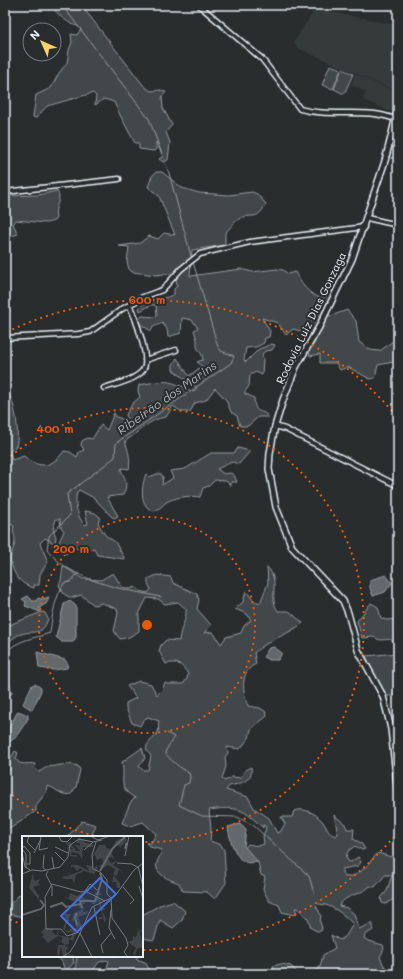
<svg xmlns="http://www.w3.org/2000/svg" width="403" height="979" font-family="Mali,sans-serif">
<rect width="100%" height="100%" fill="#2a2d2e"/>
<filter id="ink" filterUnits="userSpaceOnUse"><feTurbulence type="fractalNoise" baseFrequency=".025" numOctaves="2"/><feDisplacementMap in="SourceGraphic" scale="8" xChannelSelector="R" yChannelSelector="G"/><feConvolveMatrix kernelMatrix="1 2 1 2 8 2 1 2 1" color-interpolation-filters="sRGB"/></filter>
<g filter="url(#ink)">
<path fill="#363a3b" d="M315 9 398 25V92L298 48 294 42Z
M355 74 398 93 391 112 363 100 366 92 351 85Z"/>
<path fill="#424648" stroke="#959ca0" d="M51 5H81L144 86 151 91 161 90 166 92 162 97 163 108 172 125 166 132 170 143 168 160 163 162 159 159 163 156 156 142V149L154 151 139 149V143H135C128 130 120 116 114 102L104 99 95 105 96 96 93 93 47 106 36 118 33 117 36 95 51 88 59 73 67 63 69 50 72 42 71 34 77 35 81 29C78 25 74 26 70 23 63 19 55 12 51 5Z
M330 65 341 69 333 89 322 85Z
M342 69 353 74 344 94 334 89Z
M156 172H162L182 188 199 193 229 195 252 192 257 194 266 204C256 223 252 212 239 219 233 222 230 229 225 233V245L192 250 190 276 241 269 252 272 277 269 283 270 288 274 295 272C300 282 309 296 322 298L334 289 323 315 327 314 331 316 347 310 356 321 359 342 370 350 380 351 398 337V361L378 365 375 378 370 379 348 367 340 370 336 363H320V354L310 356 309 349 314 344 321 326 319 323 312 334 293 329 286 335 278 323 262 318 270 331 269 337 265 338 264 343 256 347 246 348 244 360 246 362 259 349 272 344 275 345 272 350 265 351 262 354 263 359 262 375 256 372 250 375 249 386 244 393 254 398C255 417 260 407 269 417H258L248 426H240L237 416 231 412 226 400 215 388 206 400 195 403 190 412H182L173 406 166 417C148 419 139 433 125 441 128 451 131 457 129 469L122 468 121 470C126 480 128 485 123 495L107 497 118 516 114 518 111 516 94 498 79 490 77 492C74 502 77 518 85 525L88 524 85 511 95 513 100 517 98 523 105 535 115 542 125 559 97 555 94 548 84 552 72 546 66 554 59 542 64 531 61 527 60 519H56L53 529 56 537 55 544 45 538 40 543 48 562 40 574 39 585H34V588C18 583 14 575 10 559 11 553 15 547 15 540 15 535 12 532 14 526L5 521V389C15 397 20 434 16 446L10 451 12 460 24 456C39 470 53 467 64 451L70 452 77 457 79 452 84 450 81 445 82 441 87 438 92 439 101 425 107 430 114 413 116 417 128 421 126 415 132 404 140 397 138 391 139 385C166 380 168 379 193 392L197 388 173 370V365L177 358 189 376 202 366 197 362 203 360 202 355 197 347V340L194 330 198 328 192 320 182 318 181 333 168 337 167 329 162 323 153 327 151 331 140 324 138 320 142 316 155 317 157 315 156 305H151L140 311 139 308C149 295 162 302 174 294V289L177 286 176 278 173 273 156 275 132 272 129 269 127 262 129 247 119 246 140 243 149 236 158 239 164 233 175 235 159 196 148 187 152 176Z
M57 191C63 201 53 205 56 218L54 221 46 223 16 220 13 224 18 234 5 238V196L38 195Z
M238 448 250 451 239 464 232 462 217 469 224 474 230 473 234 475 237 482H231V486L226 481 215 480 209 486 203 488 200 497C191 495 173 497 165 503 161 507 159 509 154 511 138 507 142 484 146 474L149 477 157 474H161L163 477 162 485 173 478 170 471 185 469 211 453H234Z
M63 566 83 579 101 580 113 573 122 587 130 589 135 587 140 591 148 593 151 589 148 584V579L157 575 171 577 173 583 197 594 199 600 197 609 211 625 204 633 213 632 221 644 226 637 241 633 244 626 251 620 247 614 235 609 243 602 246 591 254 601 260 603 268 583 267 567C281 581 268 598 278 611H289L303 623C288 635 267 640 254 653L256 664C239 671 243 693 248 706L260 708 266 712 267 716 251 729 249 738 240 749 227 747 228 753 225 757 226 766 222 779 225 781 232 777 241 778 245 770 251 767C254 781 239 784 229 786L226 790 248 797 254 808 269 818 277 833 280 832 285 824 281 817H292L294 811C303 807 316 813 322 821 328 828 326 833 336 836L338 834 334 815 345 824 347 829H354L353 839 361 843 365 849 362 850 355 846 348 851 346 857 348 861 351 862 358 857 361 862 358 866 342 869V872L345 877C361 877 368 863 378 853L398 859V896L386 904 382 903 381 898 387 891 392 875H385L375 887 370 886C362 895 345 894 339 906L347 908 354 914 359 929 370 924H373V930L365 935 364 938 368 941 383 945 384 949 380 957 384 966 392 972 398 970V974H316L315 971 320 967 323 955 335 948 331 935 340 940 346 936 353 924C343 914 332 904 318 904L316 906 321 915 320 922 322 928 321 931H317L311 928 308 919 298 908H295L297 913 295 915 282 912 279 905 269 901 263 889 265 877 261 875 258 862 249 859 245 848 248 844 258 846 264 844 263 836 266 828 264 825H263V828C243 808 237 806 209 810L211 829 210 841 221 845 224 850 226 883 215 899 207 892 183 891 179 883C171 880 154 875 157 863 158 858 161 855 162 850L150 847 146 843H151L156 834 143 822 130 826 122 823 130 803 135 798C116 787 126 779 122 762L142 748 145 758 139 767 143 770H148L151 756C150 754 148 753 147 751 143 744 157 737 158 732 159 728 158 725 159 721L148 717 143 720 140 726 132 723 126 708V703L136 698 127 686 139 681 151 684 157 695 162 690 165 683 167 684H183L187 679 188 674C182 664 177 661 166 664L159 651 161 645 166 640 179 641C180 628 187 620 186 609L178 602 165 604 158 599 147 598 139 614V631L129 637 120 639 114 631 118 613 117 609 102 603 94 605 81 595 71 598 64 594 59 585 61 581Z
M371 603 378 607 381 618 386 620 398 619V696H387L375 676 366 656 398 653C393 629 385 646 374 637L362 638 357 621Z
M42 612 45 613 48 619C42 636 36 630 21 634 15 635 10 642 5 645V628L14 623Z
M15 751 18 753 16 759C20 767 28 762 35 764L34 768 39 772 47 767 69 764 78 766 80 770 76 787 71 794C61 797 55 787 47 786L46 793 36 805V811L11 828 5 826V774L10 770V760Z
M82 821 96 825 91 837H67Z
M23 891V917L9 914 10 904Z
M173 901 185 911 182 920 173 928 160 920 154 940 142 938V915L160 905Z
M57 956H73L74 963 65 971 62 962Z
M77 956H139L136 959 145 962 152 974H108L107 967 109 961 106 960 99 962 92 972 81 974 75 971Z
M281 964 291 966 298 974H275L273 966Z"/>
<path fill="#63686b" stroke="#989fa3" d="M386 575 392 583 385 592 373 596 370 588V580Z
M28 596 33 601H36L38 598 42 599 49 597V598L46 604 40 607V612L25 606 26 602 22 599Z
M70 601 76 606V637L73 642H62L56 637 64 604Z
M274 647 282 653 278 660H269L263 657 269 648Z
M37 652 65 660 68 664 67 668 54 670 39 668Z
M35 684 41 688V691L32 710 23 704 32 685Z
M18 711 28 715V719L15 738 9 742 5 738V735Z
M240 824 246 830 244 846 257 861 249 863 242 861C233 851 230 840 228 827Z"/>
<g fill="none" stroke-linecap="round" stroke-linejoin="round">
<path stroke="#989fa3" stroke-width="1" d="M62 5 149 119 169 173 191 256
M161 597C126 590 69 581 47 549L49 536 70 515 67 494 115 457 116 443 231 363 234 356 221 351 218 347 193 262
M5 653C18 639 33 639 50 633 52 615 55 598 64 583L70 582 78 573
M5 682 10 685 12 693 5 699
M167 733 174 737 165 752C167 758 183 770 189 773L190 777 189 783 184 785 179 805 202 816 237 817 253 825 309 876 314 893"/>
<defs>
<path id="minor" d="M199 5 262 59 300 109C331 118 364 107 395 119
M5 192 119 179
M367 218 398 225
M5 338 78 334 90 332 122 309 143 297 162 290 181 269 200 254 250 242 364 227
M145 360 176 350
M104 388C116 384 136 380 143 370 151 360 135 316 129 305
M275 426 285 429 398 486"/>
<path id="major" d="M398 109 385 161 352 259 319 327 296 367 283 400 275 426 270 453 269 469 276 507 292 547 343 601 348 613 358 650 383 696 391 729 398 795"/>
</defs>
<use href="#minor" stroke="#e8f1f8" stroke-width="7"/>
<use href="#major" stroke="#e8f1f8" stroke-width="8"/>
<use href="#minor" stroke="#2a2d2e" stroke-width="4"/>
<use href="#major" stroke="#2a2d2e" stroke-width="5"/>
</g>
</g>
<g fill="none" stroke="#e8590c" stroke-width="2" stroke-dasharray="2 4">
<circle cx="147" cy="625" r="108"/>
<path d="M100 837A217 217 0 0 1 6 790M6 460A217 217 0 1 1 143 842"/>
<path d="M398 832A325 325 0 0 1 144 950M23 925A325 325 0 0 1 7 918M7 332A325 325 0 0 1 398 418"/>
</g>
<g text-anchor="middle" stroke-width="4" stroke-linejoin="round" paint-order="stroke">
<g font-size="11" fill="#e8f1f8" stroke="#2a2d2e">
<text transform="translate(311 318) rotate(-64)" y="4">Rodovia Luiz Dias Gonzaga</text>
</g>
<g font-size="12" font-style="italic" fill="#acb3b9" stroke="#2a2d2e">
<text transform="translate(167 398) rotate(-35)" y="4">Ribeirão dos Marins</text>
</g>
</g>
<g transform="translate(22 836)">
<rect width="121" height="121" fill="#2a2d2e"/>
<path d="M57 1 64 7 71 8V11H61L60 23 57 18 50 16 49 19H55V21L48 20V13H52L48 11 47 13 44 12 47 11 44 7 48 6 54 15H58L52 8 58 10V7H54ZM102 1 105 4 98 12 97 9 92 11 90 18 93 24 90 21 86 22 89 27 96 24 91 29 103 37 97 34 95 40 91 39 98 47V52H95L94 46H90L92 36 88 35 92 36 93 33 86 29 80 33 77 30 81 28 80 22 75 24 73 19 70 21 77 9H83V7L84 11 89 14 94 5ZM49 29H56L67 35 64 29 71 30V34L75 29 76 32 72 38 62 35 54 39 52 47 50 43H43L39 41 47 40 46 37 48 39 61 34 58 32 55 35 51 30 49 32ZM11 37 12 45 19 43 16 46 18 49 11 51 17 60V64L7 52ZM63 55 60 60 63 63 72 64 73 56 75 58 77 55 80 59 74 60 79 64V71L84 73 80 75 84 82 83 87 81 82 77 84 76 81H81L76 65 72 69 65 64 61 69 56 64 50 65 41 60 47 62 48 57 55 60ZM57 67 62 71 61 76 66 75 65 78 56 81 60 91 57 95 58 92 56 91 51 105 47 103V108L43 109 47 113H44L45 120 47 118 56 121 41 120 39 110 37 121 35 117 36 109H43L37 104 40 105V101L36 100 26 107 21 101 18 103 22 99 19 96 23 92 32 93 30 96 34 99 37 93 36 99 49 102 51 95 46 97 41 93 44 84 42 78H49L46 83 49 85H45L43 94 47 95 50 91 51 93 55 92 53 88 55 83 51 86 50 83 52 77 61 73 57 72ZM116 91 117 97 118 94H121L118 97 121 111 115 113 113 120 111 117 114 112 106 106 111 104V99L113 102 115 99Z" fill="#424648"/>
<path fill="none" stroke="#63686b" stroke-width="2" d="M78 35 90 13 104 0M75 59 80 43 78 37M28 71 40 67 44 71 58 68M60 72 58 65H73L75 60M0 79 19 73 22 69 18 64M55 89 53 81 55 77"/>
<path fill="none" stroke="#767b7f" stroke-width="1" d="M7 0 5 6 13 14M19 0 17 14 26 12M37 0 39 5 45 6 51 0M68 0 76 4 88 0M74 6 70 19 71 33 78 36 85 44V58L89 62M33 11 46 17M103 13 104 7H105L103 12M62 14 71 6M0 16 3 31 8 34M33 16 42 25M12 17 19 3M22 19 21 32 24 34M103 20 107 0M30 21 32 33M95 27 110 28 115 31M116 30 121 51M4 32V18L0 13 2 10 8 17V28H5M26 35 24 39 30 50V60M0 38 10 34 20 35 38 31 46 21 48 9 57 3 71 6 80 4M30 48 23 61 24 93H39L45 100 57 96M30 48 59 56 63 55 83 65M117 50 121 63M101 51 112 64 108 68M63 55 68 48 75 54M89 62 90 82 104 102 106 109 102 116 106 121M72 71 78 99M89 74 87 92 93 103M58 97 70 121M81 117 79 109 89 97M40 121 48 116 53 108 70 71 93 60 112 34 121 27"/>
<path fill="#466fde" fill-opacity="0.15" stroke="#466fde" stroke-width="2" d="M78 42 94 58 55 96 39 80Z"/>
<rect width="121" height="121" fill="none" stroke="#e8f1f8" stroke-width="2"/>
</g>
<circle cx="147" cy="625" r="6" fill="#e8590c" stroke="#2a2d2e" stroke-width="2"/>
<g font-size="12" text-anchor="middle" font-weight="bold" fill="#e8590c" stroke="#2a2d2e" stroke-width="4" stroke-linejoin="round" paint-order="stroke">
<text x="147" y="304">600 m</text>
<text x="55" y="433">400 m</text>
<text x="71" y="553">200 m</text>
</g>
<rect width="403" height="979" fill="none" stroke="#2a2d2e" stroke-width="20"/>
<rect x="10" y="10" width="383" height="959" fill="none" stroke="#e8f1f8" stroke-width="1.5" filter="url(#ink)"/>
<g transform="translate(42 42) rotate(315)"><circle r="19" fill="#2a2d2e" stroke="#767b7f"/>
<path d="M0-3L7 15L0 10L-7 15Z" fill="#ffd166"/>
<text y="-6" font-size="11" font-weight="bold" text-anchor="middle" fill="#e8f1f8">N</text>
</g>
</svg>
